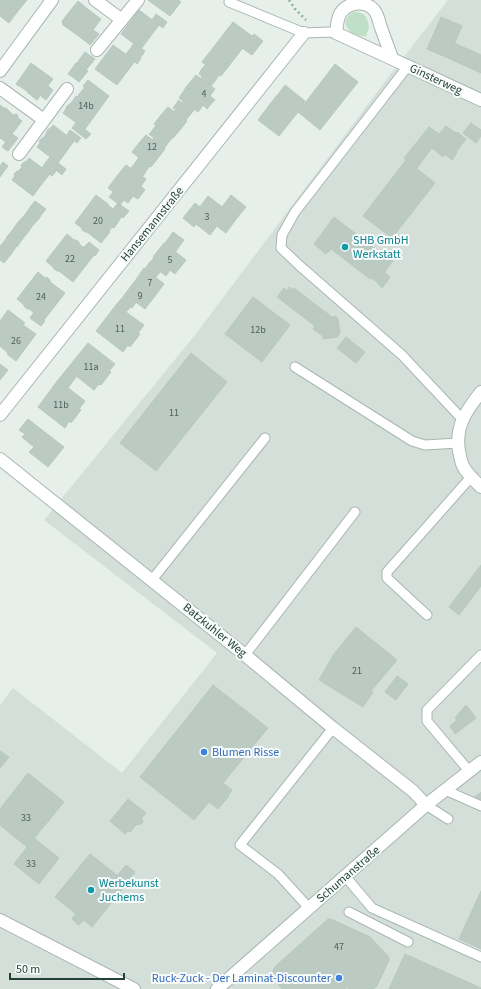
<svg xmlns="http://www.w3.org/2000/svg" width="481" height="989" font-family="'Source Sans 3',sans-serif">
<rect width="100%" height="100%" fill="#e6efea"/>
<path fill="#d4dfd9" d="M448 0H481V989H0V705L13 688 122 773 217 653 44 520 195 335 390 75Z"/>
<path fill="#bfdfc6" d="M354 12C365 12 367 17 369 27L366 36C352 38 335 22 354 12Z"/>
<path fill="#bbcac3" stroke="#b8c9c1" d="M0 0H3L18 11 9 23 0 16Z
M3 0H27L18 11Z
M148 0H178L181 2 170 16Z
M78 1 89 10 73 32 63 25 62 21Z
M89 10 101 19 85 41 73 32Z
M139 10 159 25 150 37 130 22Z
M156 14 167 22 163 28 152 20Z
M441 17 462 26 448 58 427 49Z
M130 22 150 37 141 49 121 34Z
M233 22 252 36 228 67 209 53Z
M93 30 99 34 90 45 85 41Z
M254 34 263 41 252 55 242 48Z
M134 43 145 51 141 57 130 49Z
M454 43 481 55V73L448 58Z
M113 45 135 61 126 73 104 57Z
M130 49 141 58 137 64 126 54Z
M85 52 95 59 86 70 77 63Z
M209 53 228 67 221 76 202 62Z
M104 57 126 73 117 85 95 69Z
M31 63 42 71 27 91 16 84Z
M76 63 82 67 74 78 68 74Z
M335 64 358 82 320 130 298 112Z
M205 65 219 75 215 81 201 70Z
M82 67 88 71 79 82 74 78Z
M201 70 215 81 211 86 201 78 202 76 199 74Z
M42 71 53 79 37 100 27 92Z
M196 75 215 89 210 96 215 100 211 104 187 86Z
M88 80 109 96 101 107 81 92 85 87 83 86Z
M285 85 305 101 298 112 277 96Z
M48 86 53 90 46 100 41 96Z
M187 86 211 104 207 109 203 105 198 112 179 98Z
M81 92 101 107 93 118 72 102 76 96 77 97Z
M277 95 298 112 279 136 258 120Z
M179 100 182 103 183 101 194 110 190 115 176 104Z
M72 102 93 118 85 129 63 113 66 109V107Z
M176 104 190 115 186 120 174 111 176 109 173 108Z
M0 105 4 108H6L11 113 0 128Z
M168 107 187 121 180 130 161 115Z
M11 113 13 115 17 114 18 118 22 121 6 142 0 138V128Z
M161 115 180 130 173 138 154 124Z
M76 123 91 134 86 139 72 128Z
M471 123 481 130V136L476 143 463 133Z
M53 125 74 141 66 152 45 136 48 129H50Z
M156 125 172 138 168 143 152 131Z
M446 126 456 133 457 132 466 139 456 152 457 153 452 160 445 154 443 157 432 148 416 169 404 158 429 127 439 134Z
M70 130 81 138 77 143 67 135Z
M152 131 168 143 164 149 152 140 154 138 149 134Z
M12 134 18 138 8 151 2 147Z
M146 135 165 149 158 158 139 143Z
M45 136 66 152 58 163 37 147 40 143 39 141Z
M139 143 158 158 151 167 132 152Z
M50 157 66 169 62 175 46 162Z
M139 157 150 166 146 171 135 163Z
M29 158 50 174 41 185 20 169 22 167 21 165 24 162H26Z
M406 160 435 183 392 238 363 216Z
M3 162 8 166 0 177V166Z
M46 162 57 170 52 176 42 168Z
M135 163 146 172 142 177 131 168Z
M126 165 146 179 141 186 145 190 141 195 117 176Z
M20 169 41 185 33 196 12 180 15 176 14 174 17 171H19Z
M117 176 141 195 138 199 133 196 128 203 108 188Z
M113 192 124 200 120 205 109 197Z
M96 195 108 204V205L122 216 114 228 112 227 109 231 110 232 101 243 87 232H85L82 230V228L75 223Z
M231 195 246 207 237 218 222 207Z
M208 196 230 213 219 228 217 226 210 235 196 224 194 227 183 218 195 203 200 207Z
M35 201 46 209 42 214 31 206Z
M118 203 129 211 123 218 113 209Z
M31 206 42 214 38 220 27 212Z
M27 212 38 220 33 225 23 217Z
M230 213 237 218 226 233 219 228Z
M23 217 33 225 29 231 18 222Z
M334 217 387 258 370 279 331 249 326 254 314 244Z
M18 222 29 231 25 236 14 228Z
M14 228 25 236 21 241 10 233Z
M173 232 184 240 176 251 165 243Z
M10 233 21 241 17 247 6 238Z
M67 234 74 240H76L79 242V244L94 255 73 282 59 271H57L54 269 53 267 46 261Z
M6 239 16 247 12 253 2 244Z
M89 242 99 250 95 256 84 247Z
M164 243 186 260 175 274 153 257Z
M2 244 12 253 8 258 0 252V246Z
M0 252 8 258 4 263 0 260Z
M388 256 393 261 377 282 371 278Z
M154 258 170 270 166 276 149 263Z
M149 263 160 272 156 277 145 269Z
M144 268 164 284 155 296 135 281Z
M38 272 45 278 47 277 50 280V282L65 293 44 320 29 309H27L24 306V305L17 299Z
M385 273 390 277 382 288 377 283Z
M135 281 155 296 145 309 125 294Z
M289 287 293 290 294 288 332 317 336 316 337 319H338L340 333 337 337 323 339V336L313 329 315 326 277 297 284 288 287 291Z
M125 294 136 302 132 308 121 300Z
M253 297 290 325 262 362 225 334Z
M121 299 131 307 126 312 116 305Z
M116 305 144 325 138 333 140 334 130 347 128 345 123 352 96 331Z
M8 310 25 323 23 325 36 334 16 361 7 354 8 353 0 346V321Z
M34 312 45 321 41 326 30 318Z
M346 337 365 352 356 363 337 348Z
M88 343 115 364 109 371 111 372 101 385 99 384 94 390 67 369Z
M191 353 227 382 156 471 120 443Z
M0 364 8 370 0 380Z
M67 369 76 377 68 388 58 380Z
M58 380 85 401 79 409 81 410 71 423 69 421 65 428 38 407Z
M28 419 64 447 48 467 29 452 34 447 22 437 25 434 19 430Z
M481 565V586L459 615 449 607Z
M356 627 397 660 371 691 373 692 363 707 319 680 334 654Z
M397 676 408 684 396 700 385 692Z
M213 685 268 728 223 783 232 790 228 795 229 796 218 809 209 802 194 820 140 777Z
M466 705 476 718 455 734 450 726 457 720 455 718Z
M0 751 9 757 0 768Z
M28 773 64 802 27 847 0 825V809Z
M481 792V800L474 797 479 794Z
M128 799 146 813 141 819 143 820V822L141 824 138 825 137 824 130 832 128 831 125 834 110 821Z
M34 838 59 858 39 884 14 864Z
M90 854 127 883 92 927 84 920 80 924 78 925 73 920 72 918 76 914 55 897Z
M126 865 135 872 127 883 117 876Z
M481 891V949L459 939Z
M328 919H331L370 937 388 956 389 960 377 986 373 989H349L346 987 345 989H282L277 983 274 978 273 973 274 968 278 964Z
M405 954 481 988V989H389Z"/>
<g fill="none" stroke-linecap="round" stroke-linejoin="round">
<defs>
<path id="service" d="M229 2 304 33 329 32 336 33
M408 66 295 212 282 235 281 248 300 266 402 355 463 420
M295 367 412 441 425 445 458 443
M152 580 265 438
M427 615 387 578V572L471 477
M245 655 355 512
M469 771 427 721V710L481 655
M445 790 481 806
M426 805 448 819
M345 876 372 908 481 957
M309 908 278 874 240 845 333 728
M349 912 408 942"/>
<path id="minor" d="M95 0 122 20
M97 50 138 0
M392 58C388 47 384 36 380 25 379 20 377 14 374 10 365 0 347 2 340 14 337 19 337 27 336 33L481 100
M0 71 52 0
M0 88 44 120
M19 154 67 89
M481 392C466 411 455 426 459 451 460 456 461 462 463 466 467 474 475 481 481 487
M0 415 304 33
M0 459 245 655 333 728 413 791 426 805
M0 920 134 989
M217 989 426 805 481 762"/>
</defs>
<use href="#service" stroke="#a8b7b1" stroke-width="11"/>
<use href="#minor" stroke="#a8b7b1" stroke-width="14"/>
<path stroke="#87b2a2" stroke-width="2.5" stroke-dasharray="2 3" stroke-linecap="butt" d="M289 0 295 9 306 20"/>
<use href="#service" stroke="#fff" stroke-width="9"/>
<use href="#minor" stroke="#fff" stroke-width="12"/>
</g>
<g fill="#0f9aa8" stroke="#f7fbf9" stroke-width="1.5">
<circle cx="345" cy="247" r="4"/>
<circle cx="91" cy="890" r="4"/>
</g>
<g fill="#3f7fe0" stroke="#f7fbf9" stroke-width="1.5">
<circle cx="204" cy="752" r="4"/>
<circle cx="339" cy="978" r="4"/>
</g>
<g text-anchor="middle" stroke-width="4" stroke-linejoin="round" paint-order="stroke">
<g font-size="10" fill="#4a635b">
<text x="204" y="97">4</text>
<text x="86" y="109">14b</text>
<text x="152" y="150">12</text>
<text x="207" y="220">3</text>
<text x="98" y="224">20</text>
<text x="70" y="262">22</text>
<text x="170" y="263">5</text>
<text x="150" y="286">7</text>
<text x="140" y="299">9</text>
<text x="41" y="300">24</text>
<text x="120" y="332">11</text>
<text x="258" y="333">12b</text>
<text x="16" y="344">26</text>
<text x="91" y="370">11a</text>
<text x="61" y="408">11b</text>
<text x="174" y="416">11</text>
<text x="357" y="674">21</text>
<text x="26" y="821">33</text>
<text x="31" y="867">33</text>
<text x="339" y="950">47</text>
</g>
<g font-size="12" fill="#244138" stroke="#f7fbf9">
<text transform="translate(436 79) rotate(25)" y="4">Ginsterweg</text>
<text transform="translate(152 224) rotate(-51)" y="4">Hansemannstraße</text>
<text transform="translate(215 630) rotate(39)" y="4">Batzkuhler Weg</text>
<text transform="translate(348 874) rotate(-41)" y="4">Schumanstraße</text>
</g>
<g font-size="12" fill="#0d838f" stroke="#f7fbf9" text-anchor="start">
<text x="353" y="244">SHB GmbH<tspan x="353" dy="14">Werkstatt</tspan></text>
<text x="99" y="887">Werbekunst<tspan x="99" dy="14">Juchems</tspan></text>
</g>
<g font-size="12" fill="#366cbe" stroke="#f7fbf9" text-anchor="start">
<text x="212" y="756">Blumen Risse</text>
<text x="331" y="982" text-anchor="end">Ruck-Zuck - Der Laminat-Discounter</text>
</g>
</g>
<path d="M10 973v6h114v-6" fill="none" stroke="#244138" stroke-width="2"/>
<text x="16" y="973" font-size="12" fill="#244138" stroke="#f7fbf9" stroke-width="3" paint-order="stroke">50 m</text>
</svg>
